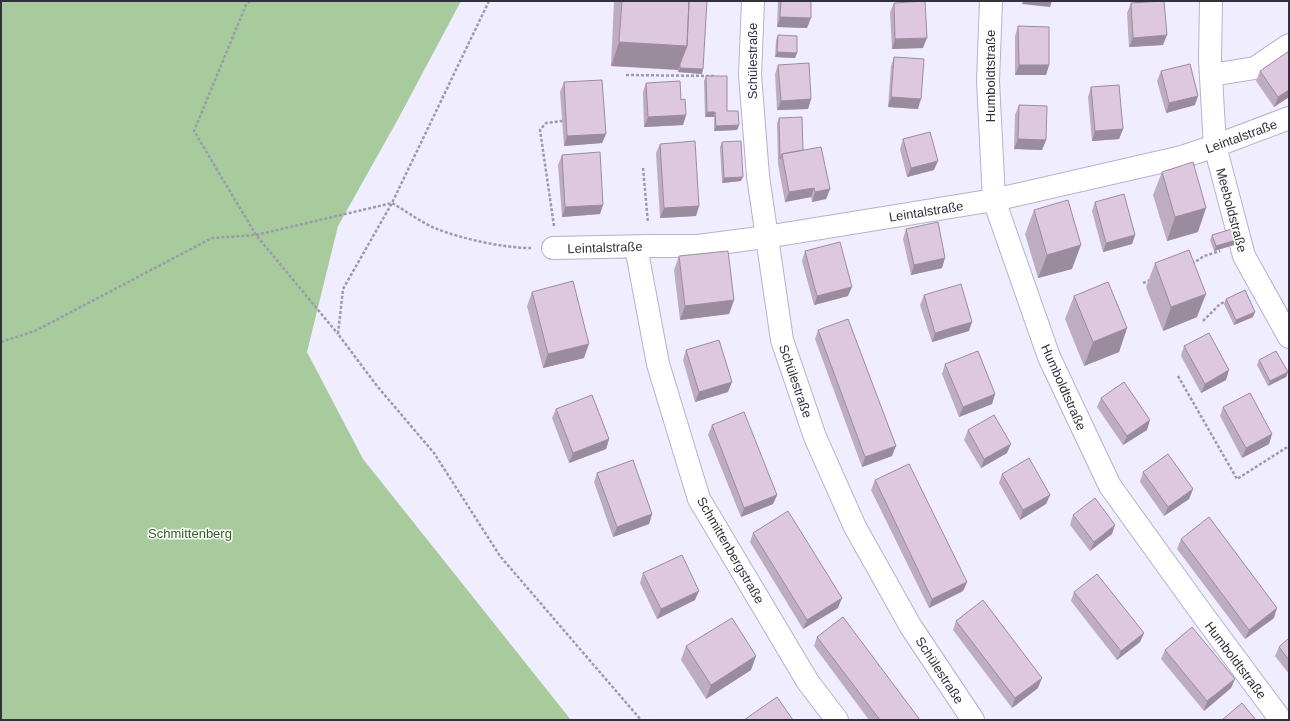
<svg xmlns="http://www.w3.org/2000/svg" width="1290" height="721" font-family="Helvetica,sans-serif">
<rect width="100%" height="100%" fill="#efedff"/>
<path fill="#a7cb9c" d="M1 1H461L397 121 338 226 307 352 363 459 571 720H1Z"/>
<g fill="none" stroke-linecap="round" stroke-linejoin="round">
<defs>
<path id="minor" d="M753 1 750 75 758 176 782 340 815 437 855 527 911 627 973 720
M991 1 988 81 994 200 1049 357 1110 486 1203 615 1281 720
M1211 1 1210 60 1215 146 1244 256 1289 337
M1211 75 1255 68 1289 45
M636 247 658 364 699 499 808 682 837 720
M553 248 650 246H698L766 237 994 200 1182 157 1215 146 1289 118"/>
</defs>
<use href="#minor" stroke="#b5b1ce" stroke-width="24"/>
<path stroke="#9c9baa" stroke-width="2.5" stroke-dasharray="3 2" stroke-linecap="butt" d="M250 1 246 5 194 131 256 235 338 334
M489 1 392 203 343 289 338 334 377 386 434 453 500 556 641 720
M626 75 714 76
M643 168 648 223
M554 226 540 130 546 123 562 121
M1192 264 1204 256 1220 251
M1143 283 1150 280
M1203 321 1220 304 1227 301
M1 342 35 331 212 238 256 235 392 203C406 211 422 223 437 229 463 239 503 248 531 248
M1178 376 1237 479 1289 446"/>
<use href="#minor" stroke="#fff" stroke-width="22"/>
</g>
<path fill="#beacc1" d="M614 1H707L702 74 678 72V69L611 66Z
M778 1H811L807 28 777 27Z
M894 3 923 48 892 49 890 12Z
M1131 3 1163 45 1129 47 1127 13Z
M1018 26 1049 65 1046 75H1015V36Z
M778 35 797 53 795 58 775 57 776 40Z
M894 57 918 109 888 107 891 66Z
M778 65 811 99 808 109 777 110 775 74Z
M1161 71 1195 105 1166 113 1157 81Z
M1260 71 1289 97 1274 107 1256 81Z
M706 76 727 111 739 125 737 130 714 131V117H705L704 81Z
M564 82 606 134 602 143 564 146 560 92Z
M646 83 681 100 686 115 683 125 644 127 643 92Z
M1091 87 1123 129 1119 139 1092 141 1088 97Z
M1019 105 1046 140 1042 150 1014 149 1015 115Z
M779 118 803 150 830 189 826 199 812 202 811 197 785 202 778 164 777 123Z
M903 139 934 170 907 177 900 149Z
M722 142 741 181 722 183 720 147Z
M660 144 699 206 696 216 660 218 656 153Z
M562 155 600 214 562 217 558 165Z
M1162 172 1198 232 1167 241 1153 195Z
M1095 202 1135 235 1132 244 1103 252 1092 211Z
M1034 210 1072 269 1038 278 1025 234Z
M906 229 942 268 911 275 903 239Z
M1212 235 1234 245 1214 251 1210 240Z
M805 251 848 296 814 305 802 261Z
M679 256 734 300 729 314 680 320 674 270Z
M1155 263 1197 317 1163 331 1146 287Z
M532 292 584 358 543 368 527 306Z
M924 295 969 331 932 342 920 305Z
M1074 296 1127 328 1119 352 1084 366 1065 319Z
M1226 299 1253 317 1234 325 1224 304Z
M818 330 892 456 862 467 815 339Z
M1184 346 1226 380 1201 393 1181 356Z
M686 350 728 392 695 402 683 360Z
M1259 360 1288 372 1286 377 1268 386 1257 365Z
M945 364 995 394 992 404 959 417 942 374Z
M1101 398 1147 430 1123 445 1097 407Z
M1223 407 1272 434 1269 444 1242 458 1220 416Z
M556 409 609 439 606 449 569 463 552 418Z
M712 425 777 495 773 504 741 517 708 435Z
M968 430 1007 453 981 468 964 440Z
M1143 472 1193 489 1189 499 1164 516 1140 482Z
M597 473 652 514 649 524 613 537 594 482Z
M1002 474 1050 495 1046 504 1020 520 999 483Z
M875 480 967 582 963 591 929 608 871 490Z
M1073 515 1112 534 1090 551 1070 525Z
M753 533 838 608 803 629 750 542Z
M1181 539 1274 618 1245 639 1177 549Z
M643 573 695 600 657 619 640 583Z
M1074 592 1144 633 1140 642 1117 660 1071 601Z
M956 621 1038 688 1012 708 953 630Z
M817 637 920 720H869L814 646Z
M1289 638V674L1275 656 1279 647Z
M686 646 756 656 751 670 706 699 681 660Z
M1165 650 1235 679 1231 688 1204 711 1161 659Z"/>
<path fill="#9b8c9d" d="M1023 1H1052L1050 7 1022 4Z
M780 17 811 18 807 28 777 27Z
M1167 35 1163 45 1129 47 1133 38Z
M927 38 923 48 892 49 895 39Z
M619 42 687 46 678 70 611 66Z
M777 52 797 53 795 58 775 57Z
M1019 65H1049L1046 75H1015Z
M680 68 703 69 702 74 678 72Z
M1289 90V97L1274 107 1278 97Z
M1198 96 1195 105 1166 113 1169 103Z
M891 97 921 99 918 109 888 107Z
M811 99 808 109 777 110 781 101Z
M707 112H715L714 117H705Z
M686 115 683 125 644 127 648 117Z
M739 125 737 130 714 131 716 126Z
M1123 129 1119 139 1092 141 1095 131Z
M606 134 602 143 564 146 567 136Z
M1018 139 1046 140 1042 150 1014 149Z
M938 161 934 170 907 177 911 168Z
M743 177 741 181 722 183 724 178Z
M814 188 811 197 785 202 789 192Z
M830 189 826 199 812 202 815 192Z
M603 205 600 214 562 217 565 207Z
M699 206 696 216 660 218 664 208Z
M1206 208 1198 232 1167 241 1175 217Z
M1135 235 1132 244 1103 252 1106 243Z
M1236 240 1234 245 1214 251 1216 246Z
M1081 245 1072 269 1038 278 1047 255Z
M945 258 942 268 911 275 914 265Z
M852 287 848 296 814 305 817 296Z
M1206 294 1197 317 1163 331 1171 307Z
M734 300 729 314 680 320 685 306Z
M1255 312 1253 317 1234 325 1236 320Z
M972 322 969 331 932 342 935 333Z
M1127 328 1119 352 1084 366 1093 342Z
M589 344 584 358 543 368 548 354Z
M1229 370 1226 380 1201 393 1205 384Z
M1288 372 1286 377 1268 386 1270 381Z
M732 382 728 392 695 402 699 392Z
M995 394 992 404 959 417 963 407Z
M1150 420 1147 430 1123 445 1127 436Z
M1272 434 1269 444 1242 458 1246 448Z
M609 439 606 449 569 463 573 453Z
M1011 444 1007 453 981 468 984 459Z
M896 446 892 456 862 467 865 457Z
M1193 489 1189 499 1164 516 1168 507Z
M777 495 773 504 741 517 744 508Z
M1050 495 1046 504 1020 520 1023 510Z
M652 514 649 524 613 537 617 527Z
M1115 525 1112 534 1090 551 1094 542Z
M967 582 963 591 929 608 932 599Z
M699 591 695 600 657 619 661 609Z
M842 598 838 608 803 629 807 620Z
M1277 608 1274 618 1245 639 1249 630Z
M1144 633 1140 642 1117 660 1121 651Z
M756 656 751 670 706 699 711 685Z
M1042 678 1038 688 1012 708 1015 698Z
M1235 679 1231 688 1204 711 1207 701Z"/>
<path fill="#ddc8e0" stroke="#9b8c9d" d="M622 1H689L687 46 619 42Z
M689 1H707L703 69 680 68V64L687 46Z
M781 1H811V18L780 17Z
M925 1 927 38 895 39 894 3Z
M1164 1 1167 35 1133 38 1131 3Z
M1018 26 1049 27V65H1019Z
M778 35 797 36V53L777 52Z
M1289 51V90L1278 97 1260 71Z
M894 57 924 59 921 99 891 97Z
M809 63 811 99 781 101 778 65Z
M1190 64 1198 96 1169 103 1161 71Z
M706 76H727V111H738L739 125 716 126 715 112H707Z
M602 80 606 134 567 136 564 82Z
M680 81 681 100 685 99 686 115 648 117 646 83Z
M1119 85 1123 129 1095 131 1091 87Z
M1019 105 1047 106 1046 140 1018 139Z
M802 117 803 150 782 154 780 159 779 118Z
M930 132 938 161 911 168 903 139Z
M695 141 699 206 664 208 660 144Z
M741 141 743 177 724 178 722 142Z
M821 147 830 189 815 192 814 188 789 192 782 154Z
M600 152 603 205 565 207 562 155Z
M1193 162 1206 208 1175 217 1162 172Z
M1124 194 1135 235 1106 243 1095 202Z
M1068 200 1081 245 1047 255 1034 210Z
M938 222 945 258 914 265 906 229Z
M1232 229 1236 240 1216 246 1212 235Z
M840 242 852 287 817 296 805 251Z
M1189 250 1206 294 1171 307 1155 263Z
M728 251 734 300 685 306 679 256Z
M573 281 589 344 548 354 532 292Z
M1108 282 1127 328 1093 342 1074 296Z
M961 284 972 322 935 333 924 295Z
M1245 290 1255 312 1236 320 1226 299Z
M848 319 896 446 865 457 818 330Z
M1209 333 1229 370 1205 384 1184 346Z
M719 340 732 382 699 392 686 350Z
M978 351 995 394 963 407 945 364Z
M1276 351 1288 372 1270 381 1259 360Z
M1124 382 1150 420 1127 436 1101 398Z
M1250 393 1272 434 1246 448 1223 407Z
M592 395 609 439 573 453 556 409Z
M744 412 777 495 744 508 712 425Z
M994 415 1011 444 984 459 968 430Z
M1168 454 1193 489 1168 507 1143 472Z
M1029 458 1050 495 1023 510 1002 474Z
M633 460 652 514 617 527 597 473Z
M909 464 967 582 932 599 875 480Z
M1095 498 1115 525 1094 542 1073 515Z
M788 511 842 598 807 620 753 533Z
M1209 517 1277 608 1249 630 1181 539Z
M682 555 699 591 661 609 643 573Z
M1097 574 1144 633 1121 651 1074 592Z
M983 600 1042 678 1015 698 956 621Z
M843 617 920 720H880L817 637Z
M732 618 756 656 711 685 686 646Z
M1192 627 1235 679 1207 701 1165 650Z
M1289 638V660L1279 647Z
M777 697 793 720H744Z
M1242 703 1256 720H1222Z"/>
<g text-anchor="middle" stroke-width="3" stroke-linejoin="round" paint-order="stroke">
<g font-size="13" fill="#31303b" stroke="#fff">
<text transform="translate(752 61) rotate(-90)" y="5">Schülestraße</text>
<text transform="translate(990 76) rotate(-90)" y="5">Humboldtstraße</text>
<text transform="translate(1241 136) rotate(-20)" y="5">Leintalstraße</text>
<text transform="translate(1232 210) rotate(75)" y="5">Meeboldstraße</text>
<text transform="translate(926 211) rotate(-9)" y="5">Leintalstraße</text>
<text transform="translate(605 247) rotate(-2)" y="5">Leintalstraße</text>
<text transform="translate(796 381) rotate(71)" y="5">Schülestraße</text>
<text transform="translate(1064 387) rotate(66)" y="5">Humboldtstraße</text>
<text transform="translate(731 550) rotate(60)" y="5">Schmittenbergstraße</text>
<text transform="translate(1236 660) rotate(53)" y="5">Humboldtstraße</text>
<text transform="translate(940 670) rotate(57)" y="5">Schülestraße</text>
</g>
<g font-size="13" fill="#2f5e1e" stroke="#fff">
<text x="190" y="538">Schmittenberg</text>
</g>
</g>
<rect width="1290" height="721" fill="none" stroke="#31303b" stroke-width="4"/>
</svg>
